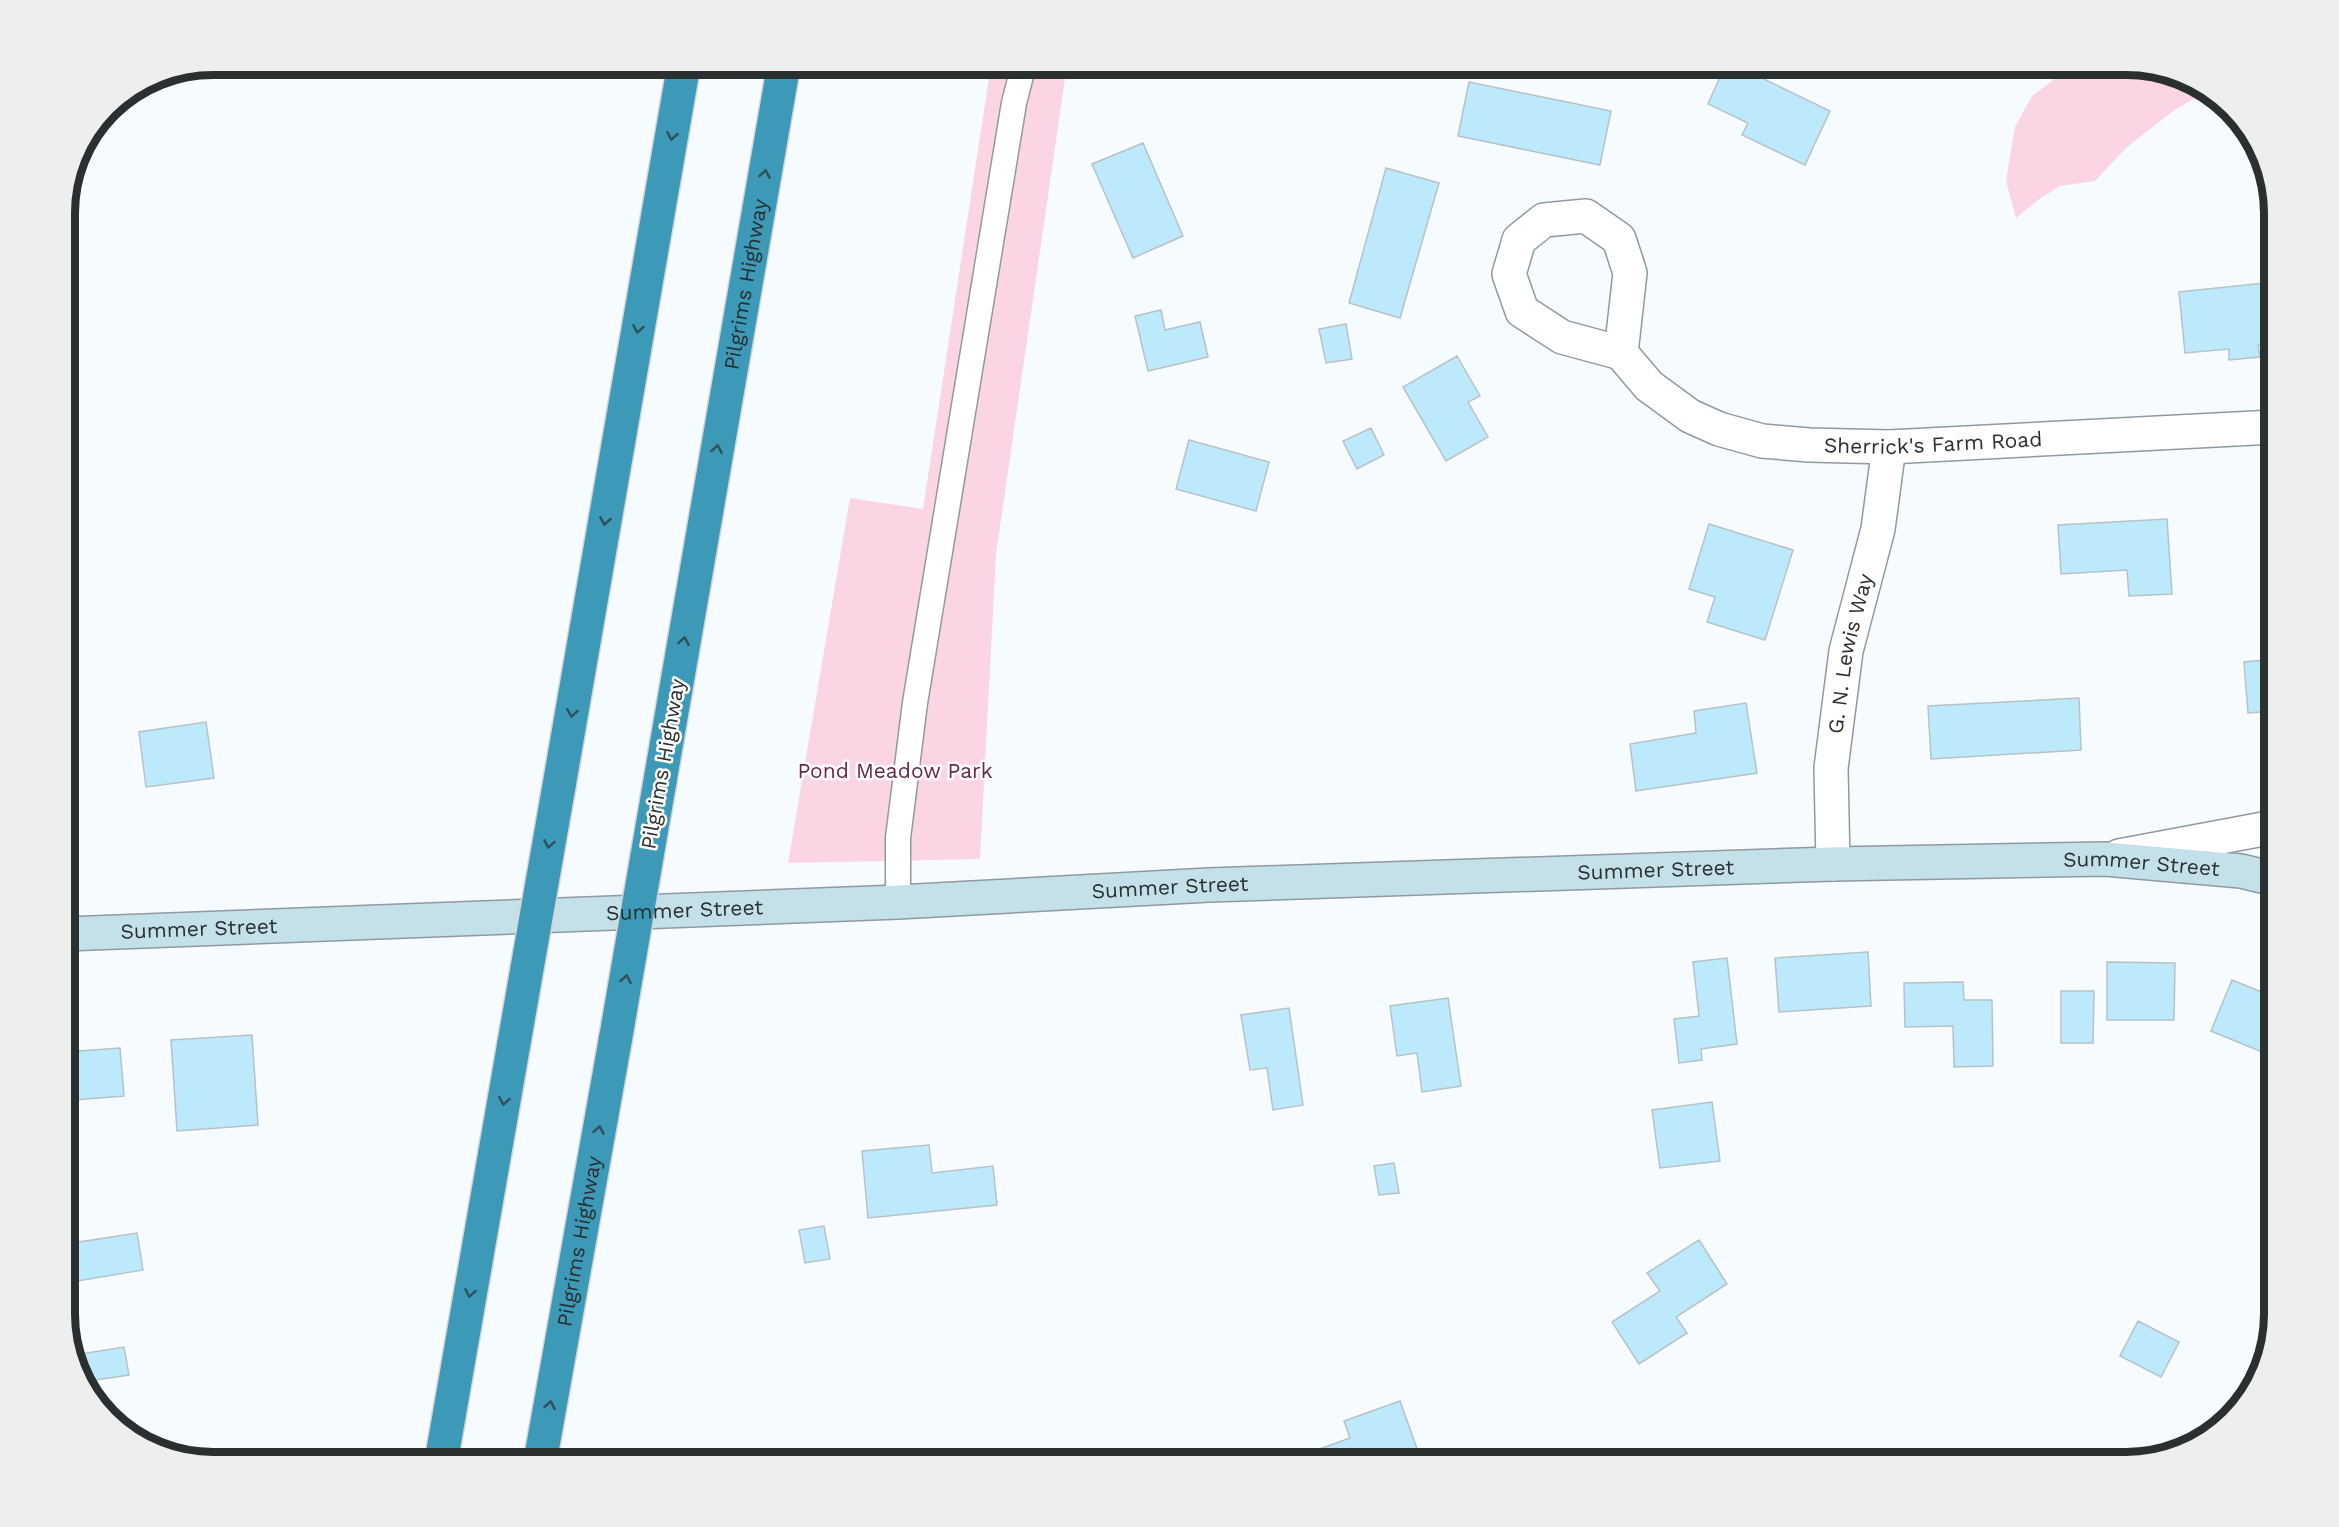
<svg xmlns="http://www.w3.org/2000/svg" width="2339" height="1527" font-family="'Work Sans',sans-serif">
<rect width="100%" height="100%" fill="#f5fbfe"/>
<path fill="#fcd5e5" d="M991 65H1067L996 554 980 859 788 863 850 498 923 509Z
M2073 65H2126L2209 90 2173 111 2126 148 2095 181 2060 186 2038 200 2016 218 2006 181 2015 127 2032 96Z"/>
<path fill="#bceafc" stroke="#b7c2c6" stroke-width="1.5" d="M1297 64H1323L1308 78Z
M1726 64H1733L1830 111 1805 165 1742 135 1748 123 1708 104Z
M1469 82 1611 111 1600 165 1458 136Z
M1143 143 1183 236 1133 258 1092 164Z
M1386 168 1439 183 1400 318 1349 303Z
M2274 282V344L2258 345 2260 357 2229 360V349L2185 353 2179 292Z
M1161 310 1165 330 1200 322 1208 357 1148 371 1135 316Z
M1346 324 1352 359 1326 363 1319 329Z
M1457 356 1480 396 1468 402 1488 437 1446 461 1403 387Z
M1371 428 1384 455 1357 469 1343 441Z
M1189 440 1269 462 1256 511 1176 489Z
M2167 519 2172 594 2129 596 2127 570 2061 574 2058 525Z
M1709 524 1793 550 1765 640 1707 622 1715 597 1689 589Z
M2274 659V711L2248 713 2244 662Z
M2079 698 2081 750 1931 759 1928 706Z
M1746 703 1757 773 1636 791 1630 744 1696 733 1694 711Z
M206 722 214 778 146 787 139 732Z
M1868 952 1871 1006 1779 1012 1775 958Z
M1727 958 1737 1044 1701 1049 1702 1060 1679 1063 1674 1019 1699 1016 1693 962Z
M2107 962 2175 963 2174 1020H2107Z
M2232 980 2274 997V1057L2211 1031Z
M1963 982 1964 1000H1992L1993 1066 1954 1067 1953 1026 1905 1027 1904 983Z
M2061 991H2094L2093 1043H2061Z
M1448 998 1461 1086 1422 1092 1417 1053 1397 1056 1390 1006Z
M1289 1008 1303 1105 1273 1110 1267 1068 1250 1070 1241 1015Z
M252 1035 258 1125 177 1131 171 1040Z
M120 1048 124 1096 74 1100 75 1124 65 1125V1052Z
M1712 1102 1720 1161 1660 1168 1652 1110Z
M929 1145 932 1173 993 1166 997 1205 868 1218 862 1151Z
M1394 1163 1399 1193 1379 1195 1374 1166Z
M824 1226 830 1259 805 1263 799 1230Z
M137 1233 143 1270 72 1282 66 1244Z
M1699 1240 1727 1284 1676 1317 1687 1333 1639 1364 1612 1322 1660 1291 1647 1273Z
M2138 1321 2179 1342 2161 1377 2120 1356Z
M124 1347 129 1375 82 1382 74 1355Z
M1400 1401 1419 1454 1396 1462H1302L1300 1456 1350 1438 1344 1421Z"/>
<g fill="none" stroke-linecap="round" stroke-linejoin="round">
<defs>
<path id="lane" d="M898 902V838L915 703 1014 103 1024 64"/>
<g id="street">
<path id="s1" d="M1621 353 1630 273 1619 239 1586 216 1544 220 1519 240 1509 274 1522 311 1562 337 1621 353 1649 386 1690 416 1719 429 1762 441 1809 445 1889 447 2274 427"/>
<path d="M2119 856 2274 827"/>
<path id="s2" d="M1833 864 1831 768 1846 651 1878 529 1889 447"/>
</g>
<g id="secondary">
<path id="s3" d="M65 934 898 902 1209 885 1833 864 2105 859 2241 871 2274 879"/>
</g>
<g id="highway">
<path id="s4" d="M660 781 784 64"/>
<path d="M559 786 684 64"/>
<path d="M441 1462 514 1043"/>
<path id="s5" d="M540 1462 616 1036"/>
</g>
</defs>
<use href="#lane" stroke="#909a9e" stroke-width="27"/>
<use href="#street" stroke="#909a9e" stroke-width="36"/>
<use href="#secondary" stroke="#909a9e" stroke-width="36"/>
<use href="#highway" stroke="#d4d5d6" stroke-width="36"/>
<use href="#lane" stroke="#fff" stroke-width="24"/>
<use href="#street" stroke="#fff" stroke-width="33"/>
<use href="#secondary" stroke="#c4e1ea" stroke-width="33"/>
<use href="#highway" stroke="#3c9ab8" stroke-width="33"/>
<defs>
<path id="highway-bridge" d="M616 1036 660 781
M514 1043 559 786"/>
</defs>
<use href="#highway-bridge" stroke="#d4d5d6" stroke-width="36" stroke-linecap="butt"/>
<use href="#highway-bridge" stroke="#3c9ab8" stroke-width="33"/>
</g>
<defs><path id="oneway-chevron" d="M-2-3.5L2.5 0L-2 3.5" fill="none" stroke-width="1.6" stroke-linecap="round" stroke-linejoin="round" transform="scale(1.5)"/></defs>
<g stroke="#2f4f59">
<use href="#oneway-chevron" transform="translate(672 136) rotate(100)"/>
<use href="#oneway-chevron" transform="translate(765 174) rotate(-80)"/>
<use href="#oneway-chevron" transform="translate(638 329) rotate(100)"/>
<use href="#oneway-chevron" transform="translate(717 449) rotate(-80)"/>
<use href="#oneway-chevron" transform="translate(605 521) rotate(100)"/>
<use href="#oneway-chevron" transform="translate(684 641) rotate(-80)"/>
<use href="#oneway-chevron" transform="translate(572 713) rotate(100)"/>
<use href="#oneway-chevron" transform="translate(549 844) rotate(100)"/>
<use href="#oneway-chevron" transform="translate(626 979) rotate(-80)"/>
<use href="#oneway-chevron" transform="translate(504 1101) rotate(100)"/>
<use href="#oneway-chevron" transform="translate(599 1130) rotate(-80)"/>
<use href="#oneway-chevron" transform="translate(470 1293) rotate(100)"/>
<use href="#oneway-chevron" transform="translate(550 1405) rotate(-80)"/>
</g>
<g text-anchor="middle" stroke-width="5" stroke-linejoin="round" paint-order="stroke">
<g font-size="21" fill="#2a2f30" stroke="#fff">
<text dy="7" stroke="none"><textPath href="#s4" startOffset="504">Pilgrims Highway</textPath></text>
<text dy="7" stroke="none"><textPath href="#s1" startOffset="756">Sherrick's Farm Road</textPath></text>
<text dy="7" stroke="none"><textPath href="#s2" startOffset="212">G. N. Lewis Way</textPath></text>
<text transform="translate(663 764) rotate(-80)" y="7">Pilgrims Highway</text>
<text dy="7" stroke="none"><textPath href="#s3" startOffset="2078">Summer Street</textPath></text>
<text dy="7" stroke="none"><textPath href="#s3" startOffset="1592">Summer Street</textPath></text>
<text dy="7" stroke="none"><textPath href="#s3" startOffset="1106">Summer Street</textPath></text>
<text dy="7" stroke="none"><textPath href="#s3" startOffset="620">Summer Street</textPath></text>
<text dy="7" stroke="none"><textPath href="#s3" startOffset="134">Summer Street</textPath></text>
<text dy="7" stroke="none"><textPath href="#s5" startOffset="224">Pilgrims Highway</textPath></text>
</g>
<g font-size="21" fill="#662847" stroke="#fff">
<text x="895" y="778">Pond Meadow Park</text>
</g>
</g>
<path d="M0 0H2339V1527H0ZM213 75H2126A138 138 0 0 1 2264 213V1314A138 138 0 0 1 2126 1452H213A138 138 0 0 1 75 1314V213A138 138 0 0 1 213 75Z" fill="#eee" fill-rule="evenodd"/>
<path fill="none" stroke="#2a2f30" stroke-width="8" d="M213 75H2126A138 138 0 0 1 2264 213V1314A138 138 0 0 1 2126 1452H213A138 138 0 0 1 75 1314V213A138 138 0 0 1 213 75Z"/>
</svg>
